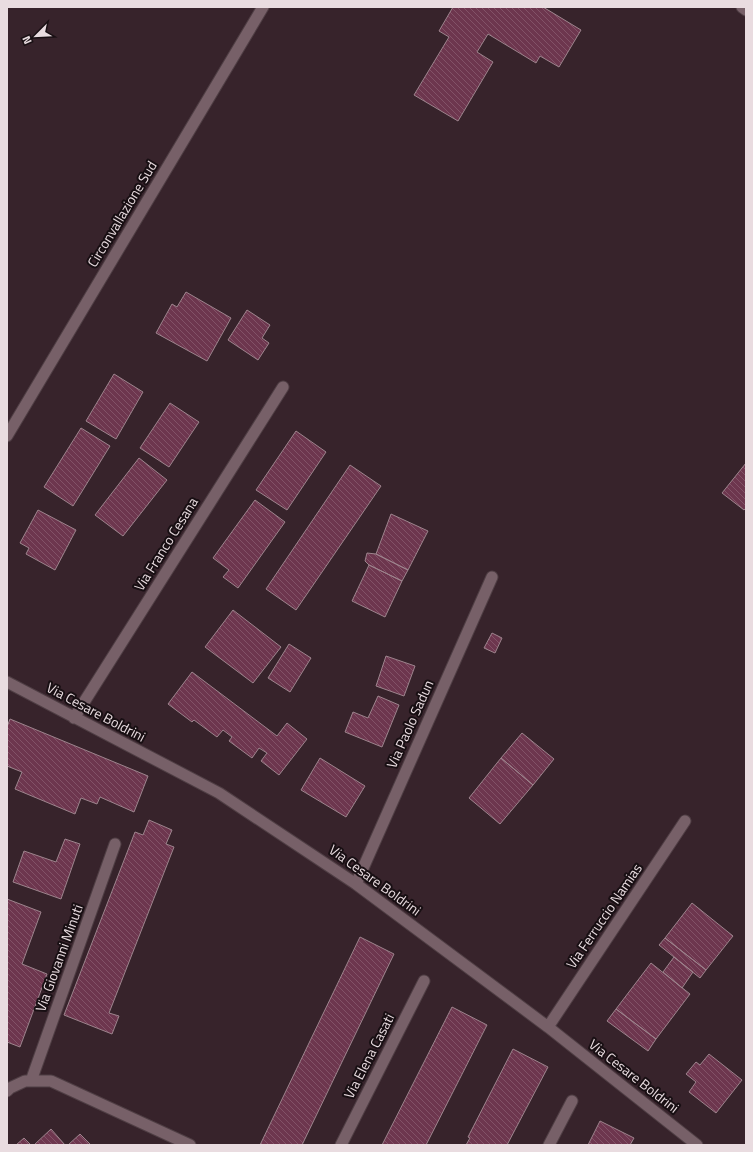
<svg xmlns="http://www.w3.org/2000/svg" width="753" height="1152" font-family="'Titillium Web',sans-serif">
<defs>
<pattern id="building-back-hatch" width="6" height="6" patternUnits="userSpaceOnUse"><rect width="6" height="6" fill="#6d364e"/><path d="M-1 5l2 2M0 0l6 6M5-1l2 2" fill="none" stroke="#825267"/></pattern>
</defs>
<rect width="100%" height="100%" fill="#37232b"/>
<path fill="url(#building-back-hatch)" stroke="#9d848d" d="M453 7H543L581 30 559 67 540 56 536 63 488 34 477 52 493 62 458 121 414 95 449 37 439 31Z
M186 292 231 318 207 361 156 333 172 304 177 307Z
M247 310 270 325 262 338 269 343 258 360 228 340Z
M114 374 143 392 116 439 86 421Z
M170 403 199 422 169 467 140 448Z
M81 428 110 446 73 506 44 487Z
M296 431 326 452 287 510 256 490Z
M139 458 167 480 123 536 95 515Z
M746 463V508L744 510 722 493Z
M350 465 381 486 296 610 266 589Z
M255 500 285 522 238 588 223 577 229 570 213 558Z
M38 510 76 530 55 570 26 554 29 548 20 543Z
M391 514 428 531 408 570 376 554Z
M367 553 376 554 408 570 402 581 369 565 365 561Z
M369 565 402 581 385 617 352 601Z
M233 610 281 647 253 683 205 647Z
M492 633 502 638 495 653 484 648Z
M289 644 311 658 290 692 268 678Z
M386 656 415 666 404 696 376 686Z
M192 672 277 736 287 723 307 739 279 775 261 761 267 753 259 748 252 758 229 741 232 737 223 730 217 737 194 720 192 722 168 704Z
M378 696 399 705 382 747 345 732 353 712 368 718Z
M10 719 148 776 134 812 100 797 97 804 81 798 75 814 15 789 22 772 7 766V727Z
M522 733 554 759 533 785 501 758Z
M320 758 365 786 346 817 301 790Z
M501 758 533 785 500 824 469 798Z
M149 820 172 830 166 844 174 847 109 1013 119 1016 112 1034 64 1015 135 832 143 835Z
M65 839 80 844 61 899 13 882 24 851 56 862Z
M7 899 41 912 22 964 47 974 20 1047 7 1042Z
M692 903 733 936 706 970 665 938Z
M360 937 394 954 302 1145H260Z
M665 938 706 970 700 978 659 945Z
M674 957 693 972 682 988 663 972Z
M651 963 690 994 656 1039 616 1009Z
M452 1007 487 1025 426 1145H382Z
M616 1009 656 1039 648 1051 607 1021Z
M513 1049 548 1067 507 1145H466L470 1138 468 1137Z
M709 1054 742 1080 716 1113 689 1092 696 1082 686 1074 696 1062 700 1065Z
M600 1121 634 1138 630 1145H588Z
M51 1129 65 1145H34Z
M80 1134 91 1145H68Z
M24 1138 31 1145H16Z"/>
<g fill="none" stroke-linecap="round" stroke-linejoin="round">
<defs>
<path id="minor" d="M742 7 746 10
M7 682 219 793 356 884 548 1027 697 1145
M74 718 283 387
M356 884 492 577
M548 1027 685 821
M31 1081 115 844
M7 1091 10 1088 25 1081H51L190 1145
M341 1145 424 981
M549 1145 572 1101"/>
<path id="secondary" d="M7 436 263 7"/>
</defs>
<use href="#minor" stroke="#4f3e44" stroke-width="13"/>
<use href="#secondary" stroke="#4f3e44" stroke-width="13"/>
<use href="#minor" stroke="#776068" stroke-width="11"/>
<use href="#secondary" stroke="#776068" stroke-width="11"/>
</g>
<g text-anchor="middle" stroke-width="4" stroke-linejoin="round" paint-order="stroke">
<g font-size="14" fill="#e9dce0" stroke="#180f13">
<text transform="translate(122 214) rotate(-59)" y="5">Circonvallazione Sud</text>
<text transform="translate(166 544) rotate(-58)" y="5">Via Franco Cesana</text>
<text transform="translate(96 712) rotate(28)" y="5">Via Cesare Boldrini</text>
<text transform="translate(410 724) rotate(-66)" y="5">Via Paolo Sadun</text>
<text transform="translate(375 880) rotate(36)" y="5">Via Cesare Boldrini</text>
<text transform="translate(604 916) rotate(-56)" y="5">Via Ferruccio Namias</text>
<text transform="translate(59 958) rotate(-70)" y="5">Via Giovanni Minuti</text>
<text transform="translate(369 1056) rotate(-63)" y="5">Via Elena Casati</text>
<text transform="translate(634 1076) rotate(38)" y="5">Via Cesare Boldrini</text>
</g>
</g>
<rect width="753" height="1152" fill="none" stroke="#e9dce0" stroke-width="16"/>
<g transform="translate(36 36) rotate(246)" stroke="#180f13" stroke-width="3" paint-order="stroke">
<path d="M0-3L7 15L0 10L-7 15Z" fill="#e9dce0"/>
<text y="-6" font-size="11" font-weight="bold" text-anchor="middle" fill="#e9dce0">N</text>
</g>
</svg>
